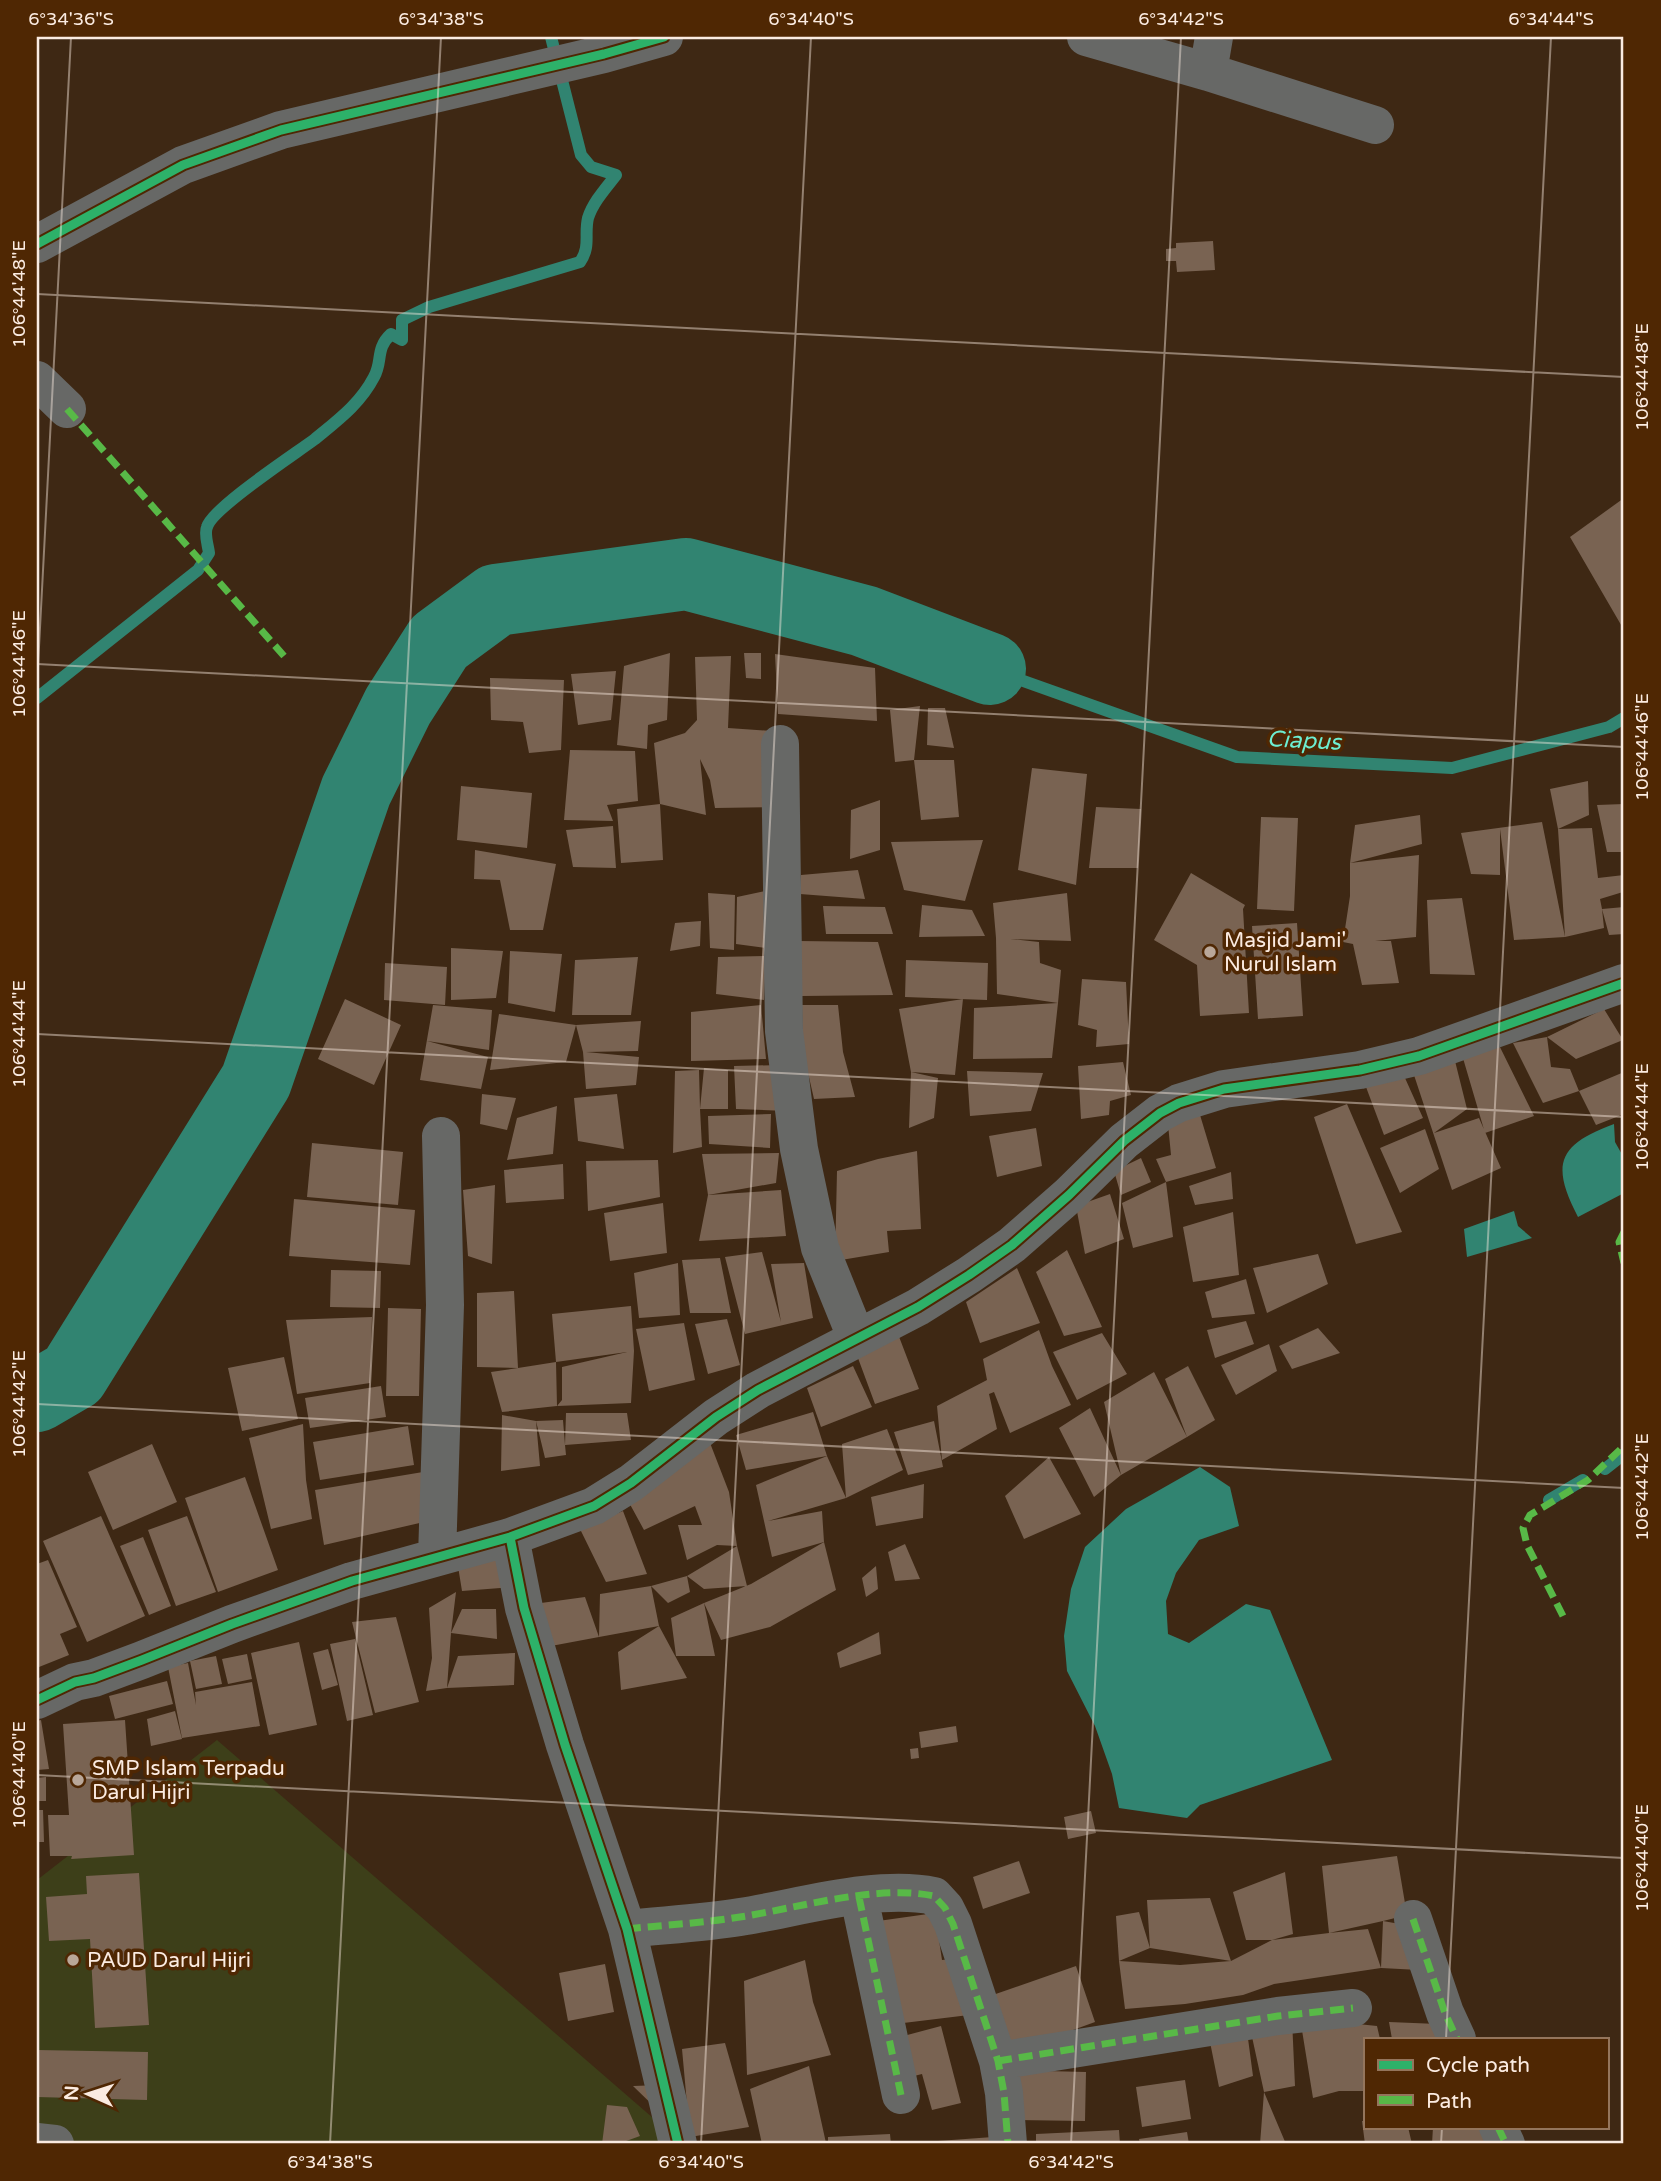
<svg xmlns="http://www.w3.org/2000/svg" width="1661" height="2181" font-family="'Varela Round',sans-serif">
<rect width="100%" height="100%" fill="#3e2814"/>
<path fill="#3d3f19" d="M217 1740 683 2144H37V1880Z"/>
<path fill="#318471" d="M1614 1124 1615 1142 1624 1158V1193L1578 1217C1551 1165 1557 1145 1614 1124Z
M1514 1211 1518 1226 1532 1238 1467 1257 1464 1229Z
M1200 1467 1230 1487 1239 1526 1199 1540 1176 1573 1166 1601 1168 1634 1189 1643 1246 1604 1270 1610 1332 1760 1200 1805 1187 1818 1119 1808 1112 1774 1095 1726 1067 1671 1064 1636 1071 1589 1085 1547 1126 1509Z"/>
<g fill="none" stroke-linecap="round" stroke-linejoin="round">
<path stroke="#318471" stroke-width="12" d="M990 669 1237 757 1452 768 1609 727 1624 718
M37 698 198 570 209 553C208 545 204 534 207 527 212 508 295 454 315 439 338 420 360 404 374 377 383 361 375 349 391 334L402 340V320L429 307 580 262C591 246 584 235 588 218 593 202 606 188 616 175L591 167 581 155 551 37
M1605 1469 1624 1454
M1549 1500 1583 1480"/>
<path stroke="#318471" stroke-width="72" d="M37 1396 73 1375 256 1081 356 791 398 706 439 642 496 600 686 574 864 621 990 669"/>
</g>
<path fill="#796352" d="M1213 241 1215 270 1177 272 1176 261H1166V249L1176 248V243Z
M1624 498V630L1570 537Z
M670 653 667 720 648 725 647 749 617 745 624 666Z
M744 653H761V679L746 678Z
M775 654 875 668 877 721 778 714Z
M731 656 728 728 771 731V807L715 808 710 780 700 759 706 815 660 804 654 743 685 733 697 720 695 657Z
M616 671 611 720 578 725 571 674Z
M490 678 564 680 561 750 529 753 523 722 491 720Z
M920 706 914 760 895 762 890 710Z
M928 708H945L954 748 927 745Z
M570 750 635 751 638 801 607 805 613 821 564 820Z
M914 760H954L959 817 921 820Z
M1032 768 1087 774 1076 885 1018 870Z
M1588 781 1589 815 1558 829 1550 789Z
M461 786 532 793 527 848 457 840Z
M880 800V850L850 859 851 810Z
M660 804 663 860 621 863 617 809Z
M1624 804V852H1607L1597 805Z
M1096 807 1141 809 1138 868H1089Z
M1420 815 1422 844 1350 863 1419 855 1416 937 1375 941H1391L1399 983 1362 985 1353 944 1343 942 1350 896V863L1355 825Z
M1261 817 1298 818 1294 911 1257 909Z
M1542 822 1565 937 1514 940 1500 829V875L1471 874 1461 833Z
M613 826 616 868 573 867 566 830Z
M1592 828 1598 878 1624 875 1623 892 1600 899 1602 909 1624 907V934L1609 935 1602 909 1604 928 1565 937 1558 829Z
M983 840 965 901 904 890 891 842Z
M475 850 556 864 543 930H510L500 880 474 879Z
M858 870 865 899 800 894 801 875Z
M1191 873 1245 905 1243 909 1249 1013 1200 1016 1197 965 1154 940Z
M774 889V949L736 944 737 897Z
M708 893 735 895 734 950 710 948Z
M1067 893 1071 941 1010 939 1039 942 1040 963 1061 970 1058 1003 1052 1058 973 1059 974 1008 1058 1003 997 994 996 938 993 903Z
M1462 898 1475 975 1430 974 1427 900Z
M922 905 972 910 985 936 919 937Z
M823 906 885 907 893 934H826Z
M701 921 700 946 670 951 675 923Z
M1297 923 1303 1016 1258 1019 1252 926Z
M799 941 878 942 893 995 802 996Z
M451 948 503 951 496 998 451 1000Z
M510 951 562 954 555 1012 508 1003Z
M766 956 764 1000 716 994 718 957Z
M638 957 631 1015H572L575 960Z
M906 960 988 963 987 1000 905 997Z
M385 963 447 967 445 1005 384 1000Z
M1082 979 1126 982 1129 1044 1096 1047 1097 1030 1078 1025Z
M345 999 401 1025 374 1085 318 1059Z
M963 999 955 1075 911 1072 938 1078 934 1118 909 1128 911 1072 899 1009Z
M433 1005 492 1010 489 1050 427 1041 488 1057 481 1089 420 1080Z
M761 1005 766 1059 691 1061V1012Z
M802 1005H838L843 1052 855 1097 814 1099 803 1051Z
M1604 1009 1623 1040 1576 1059 1547 1037 1551 1067 1570 1069 1579 1091 1543 1103 1513 1043 1547 1037Z
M499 1014 576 1025 566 1062 490 1070Z
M641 1021 638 1051 586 1052 639 1057 636 1085 586 1089 583 1052 576 1025Z
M1494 1035 1534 1116 1485 1133 1460 1048Z
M1452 1049 1467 1109 1434 1133 1479 1118 1501 1168 1452 1190 1410 1063Z
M1123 1062 1131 1095 1110 1101 1109 1115 1081 1119 1078 1066Z
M781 1065 787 1111 736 1109 734 1066Z
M704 1068 728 1070V1109H700L702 1147 673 1153 675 1071 699 1070 700 1109Z
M967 1071 1043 1073 1031 1111 970 1116Z
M1624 1072V1114L1596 1125 1579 1091Z
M1405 1078 1423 1118 1384 1135 1366 1087Z
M482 1094 516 1098 507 1130 480 1124Z
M617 1094 624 1149 578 1141 574 1098Z
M1347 1104 1402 1232 1356 1244 1314 1117Z
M1197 1105 1216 1168 1166 1182 1156 1159 1171 1155 1167 1114Z
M557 1106 553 1154 507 1160 517 1118Z
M771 1114 770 1148 709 1144 708 1116Z
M1036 1128 1042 1166 997 1177 989 1136Z
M1425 1129 1439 1169 1400 1193 1380 1148Z
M312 1143 403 1152 398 1205 307 1197Z
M917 1151 921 1229 887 1231 889 1252 835 1261 837 1171 878 1159Z
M779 1153 776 1183 708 1195 781 1190 786 1236 699 1241 708 1195 702 1154Z
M1141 1158 1151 1182 1121 1195 1114 1171Z
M658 1160 660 1197 588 1211 586 1161Z
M563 1164 564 1199 506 1203 504 1170Z
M1231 1172 1233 1199 1195 1205 1189 1186Z
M1166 1182 1173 1237 1133 1248 1122 1203Z
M495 1185 492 1264 468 1256 463 1190Z
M1110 1194 1124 1239 1085 1254 1076 1206Z
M294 1199 415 1210 410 1265 289 1256Z
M663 1203 667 1253 610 1261 604 1213Z
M1233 1212 1239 1275 1193 1282 1183 1227Z
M1067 1250 1102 1327 1064 1336 1036 1272Z
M762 1252 781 1322 771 1264 804 1263 813 1318 745 1334 725 1257Z
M1318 1254 1328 1284 1267 1313 1253 1268Z
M720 1258 731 1313H690L682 1260Z
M678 1263 680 1315 639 1318 634 1273Z
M1017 1268 1040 1323 980 1343 966 1302Z
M331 1270 381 1271 380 1308 330 1307Z
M1246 1279 1255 1314 1212 1318 1205 1292Z
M514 1291 518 1368 556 1362 557 1406 562 1400V1367L627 1352 556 1362 552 1314 631 1306 634 1351 631 1403 557 1406 502 1412 491 1372 518 1368 477 1367V1293Z
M388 1308 421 1309 419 1396H386Z
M372 1317 370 1383 297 1394 286 1320Z
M727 1319 740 1365 708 1374 695 1324Z
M1246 1321 1254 1344 1215 1358 1207 1330Z
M684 1323 695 1380 649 1391 636 1329Z
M1318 1328 1340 1353 1292 1369 1279 1346Z
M1039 1330 1052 1366 1071 1405 1010 1433 994 1392 989 1394 997 1429 942 1460 937 1406 987 1380 983 1359Z
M1102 1333 1127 1374 1077 1400 1053 1352Z
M898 1334 919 1389 875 1404 855 1350Z
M1269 1344 1277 1371 1236 1395 1221 1365Z
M284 1357 298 1419 242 1431 228 1368Z
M853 1366 872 1407 821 1427 807 1388Z
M1188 1366 1215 1420 1187 1437 1165 1379Z
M1154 1372 1187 1437 1121 1475 1094 1497 1059 1428 1090 1408 1121 1475 1104 1402Z
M381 1386 386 1417 310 1428 305 1398Z
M813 1412 827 1456 846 1498 768 1521 822 1511 824 1542 836 1590 770 1627 721 1640 704 1603 751 1584 824 1542 772 1557 756 1485 827 1456 746 1470 736 1435Z
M566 1413H627L631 1440 565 1445 566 1455 545 1458 536 1421 540 1466 501 1471 502 1415 536 1421 563 1420 565 1445Z
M934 1421 943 1467 908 1475 894 1432Z
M303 1424 306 1480 312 1519 271 1529 249 1438Z
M408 1426 414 1465 320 1480 313 1442Z
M887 1429 903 1470 846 1498 842 1444Z
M705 1430 729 1492 737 1546 717 1545 687 1560 678 1525H702L695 1506 644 1530 626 1497Z
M152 1444 177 1502 113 1530 88 1472Z
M1049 1457 1081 1514 1024 1539 1005 1496Z
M429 1471 437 1519 324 1545 315 1490Z
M245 1477 278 1570 218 1592 185 1498Z
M924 1484 923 1518 876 1526 871 1497Z
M623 1511 647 1574 606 1582 580 1529Z
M101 1516 145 1616 87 1642 43 1541Z
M187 1516 216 1592 176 1606 148 1530Z
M143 1537 171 1606 149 1615 120 1546Z
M905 1544 920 1579 895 1581 888 1552Z
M737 1546 747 1586 704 1589 687 1576 690 1592 668 1603 651 1586 659 1626 599 1637 600 1594 651 1586 687 1576Z
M504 1549 514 1587 462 1591 456 1554Z
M48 1560 77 1627 60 1634 69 1655 39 1667 37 1662V1564Z
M876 1566 878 1589 866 1597 862 1578Z
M456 1592 451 1633 462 1609H496L497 1639 451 1633 447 1688 426 1691 432 1658 429 1608Z
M585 1597 599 1637 551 1646 541 1603Z
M704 1603 715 1656H676L671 1618Z
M396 1617 419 1702 375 1713 352 1622Z
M659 1626 687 1678 621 1690 618 1652Z
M879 1632 881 1654 840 1668 837 1653Z
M355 1639 373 1715 347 1721 330 1644Z
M299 1642 317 1725 269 1735 251 1653Z
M328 1649 338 1685 322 1690 313 1653Z
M515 1653 514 1685 447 1688 458 1656Z
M247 1654 252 1679 228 1684 222 1659Z
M216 1656 222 1684 196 1689 190 1661Z
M188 1663 196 1705 195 1692 252 1682 260 1726 182 1738 168 1667Z
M167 1681 173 1704 115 1719 109 1696Z
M175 1711 182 1739 151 1746 147 1719Z
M41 1720 49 1769 37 1770V1721Z
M125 1720 134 1855 71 1859 72 1856H50L48 1815H69L63 1724Z
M956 1726 958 1742 921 1748 919 1732Z
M918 1748 919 1758 911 1759 910 1749Z
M46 1777V1801H37V1778Z
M37 1810H43L44 1842H37Z
M1091 1811 1096 1833 1068 1839 1064 1817Z
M1397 1856 1407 1915 1383 1921 1411 1926 1419 1970 1381 1968 1383 1921 1329 1933 1368 1929 1381 1968 1274 1984 1243 1995 1185 2004 1125 2009 1119 1961 1116 1916 1139 1912 1150 1948 1119 1961 1180 1965 1231 1961 1150 1948 1147 1900 1210 1898 1231 1961 1272 1940 1329 1933 1322 1866Z
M1019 1861 1030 1893 983 1909 973 1877Z
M1285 1872 1293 1934 1272 1940H1246L1233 1892Z
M139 1873 149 2025 95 2028 90 1939 49 1941 46 1897 87 1894 86 1876Z
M935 1913 942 1960 962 1958 969 2015 887 2025 871 1922Z
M805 1960 813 2002 831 2055 747 2075 744 1981Z
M605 1964 614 2012 568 2021 559 1973Z
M1076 1966 1095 2022 1007 2054 987 1997Z
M1300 2018 1377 2026 1380 2039H1365V2091H1339L1313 2098Z
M1292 2019 1295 2086 1264 2092 1249 2023Z
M1389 2022 1438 2024 1443 2039H1392Z
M941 2026 961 2103 932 2110 922 2074 906 2078 896 2038Z
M1247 2031 1253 2076 1219 2087 1209 2037Z
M725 2043 749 2127 690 2137 682 2049Z
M37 2050 148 2052 147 2100 37 2097Z
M809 2066 826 2143 762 2144 750 2089Z
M1010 2070 1086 2072 1085 2121 1009 2120Z
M1185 2080 1191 2119 1142 2127 1136 2087Z
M661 2085 666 2118 633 2086Z
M1264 2092 1286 2144H1260Z
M607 2105 627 2107 640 2136 618 2144H602Z
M1362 2121H1365V2127H1408L1412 2144H1365Z
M1433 2127H1488L1487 2144H1432Z
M1119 2130 1120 2144H1036V2134Z
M1187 2132 1189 2144H1140L1139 2139Z
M890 2134 891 2144H828V2137Z
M993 2137V2144H924V2142Z"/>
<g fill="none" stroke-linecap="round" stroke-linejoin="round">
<path stroke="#676866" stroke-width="38" d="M1086 37 1208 72
M1214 37 1208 72 1375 125
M37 244 183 165 281 130 604 54 664 37
M37 380 67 409
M780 744 784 1031 799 1149 820 1248 856 1337
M510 1537 524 1608 565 1745 627 1929 678 2144
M437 1557 445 1305 441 1136
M37 1700 75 1682 94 1678 142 1660 232 1624 352 1581 510 1537 594 1506 631 1483 716 1417 758 1390 918 1307 969 1275 1012 1245 1069 1195 1124 1141 1160 1113 1179 1103 1224 1089 1360 1070 1419 1056 1624 983
M859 1897 901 2095
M1413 1919 1445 2013 1457 2039
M627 1929C664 1925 703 1923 740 1917 798 1908 877 1884 934 1896L945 1908 953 1924 998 2061 1004 2093 1008 2144
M998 2061 1278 2016 1353 2008
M1498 2127 1506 2144
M37 2142 55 2144"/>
<path stroke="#58b947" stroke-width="7" stroke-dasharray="14 7" stroke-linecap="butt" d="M67 409 284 656
M1624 1232 1619 1242 1624 1263
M1563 1616 1527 1545 1523 1528 1530 1515 1588 1480 1624 1446
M859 1897 901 2095
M1413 1919 1445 2013 1457 2039
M627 1929C664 1925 703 1923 740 1917 798 1908 877 1884 934 1896L945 1908 953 1924 998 2061 1004 2093 1008 2144
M998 2061 1278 2016 1353 2008
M1498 2127 1506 2144"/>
<defs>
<path id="cycleway" d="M37 244 183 165 281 130 604 54 664 37
M510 1537 524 1608 565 1745 627 1929 678 2144
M37 1700 75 1682 94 1678 142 1660 232 1624 352 1581 510 1537 594 1506 631 1483 716 1417 758 1390 918 1307 969 1275 1012 1245 1069 1195 1124 1141 1160 1113 1179 1103 1224 1089 1360 1070 1419 1056 1624 983"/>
</defs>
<use href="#cycleway" stroke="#4f2703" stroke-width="13"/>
<use href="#cycleway" stroke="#2db169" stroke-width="9"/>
</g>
<path fill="none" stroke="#fbebe1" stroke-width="2" stroke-opacity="0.45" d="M37 294 1624 377M37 664 1624 747M37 685 71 37M37 1034 1624 1117M37 1404 1624 1488M37 1775 1624 1858M1446 2039 1551 37M330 2144 441 37M701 2144 811 37M1071 2144 1181 37M1441 2144 1442 2127"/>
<g fill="#b9a799" stroke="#4f2703" stroke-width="2.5">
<circle cx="1210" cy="952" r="7"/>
<circle cx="78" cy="1780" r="7"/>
<circle cx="73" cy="1960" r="7"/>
</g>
<g text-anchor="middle" stroke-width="7" stroke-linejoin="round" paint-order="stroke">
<g font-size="21" fill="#fbebe1" stroke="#4f2703" text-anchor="start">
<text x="1224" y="947">Masjid Jami'<tspan x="1224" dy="24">Nurul Islam</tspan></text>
<text x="92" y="1775">SMP Islam Terpadu<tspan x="92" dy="24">Darul Hijri</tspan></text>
<text x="87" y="1967">PAUD Darul Hijri</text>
</g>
<g font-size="23" font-style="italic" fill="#6deed2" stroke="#4f2703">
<text transform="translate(1304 740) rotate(3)" y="8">Ciapus</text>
</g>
</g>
<rect width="1661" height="2181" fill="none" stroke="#4f2703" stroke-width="77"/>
<rect x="1364" y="2038" width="245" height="91" fill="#4f2703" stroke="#94755c" stroke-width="2"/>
<rect x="1378" y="2060" width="35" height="10" fill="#2db169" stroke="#94755c" stroke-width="2"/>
<text x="1426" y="2072" font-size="21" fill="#fbebe1">Cycle path</text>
<rect x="1378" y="2095" width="35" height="10" fill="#58b947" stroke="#94755c" stroke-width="2"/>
<text x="1426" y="2108" font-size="21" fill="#fbebe1">Path</text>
<g transform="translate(88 2094) rotate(273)" stroke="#4f2703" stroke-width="5" paint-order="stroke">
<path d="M0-5L12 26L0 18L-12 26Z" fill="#fbebe1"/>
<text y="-10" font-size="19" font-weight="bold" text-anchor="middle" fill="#fbebe1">N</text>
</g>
<rect x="38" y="38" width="1584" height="2104" fill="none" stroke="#fbebe1" stroke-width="2.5"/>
<g font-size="18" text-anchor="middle" fill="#fbebe1">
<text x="71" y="25">6°34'36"S</text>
<text x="441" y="25">6°34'38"S</text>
<text x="811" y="25">6°34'40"S</text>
<text x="1181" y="25">6°34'42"S</text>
<text x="1551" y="25">6°34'44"S</text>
<text transform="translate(19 294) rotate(-90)" y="6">106°44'48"E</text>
<text transform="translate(1642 377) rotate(-90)" y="6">106°44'48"E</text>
<text transform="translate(19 664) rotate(-90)" y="6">106°44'46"E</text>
<text transform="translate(1642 747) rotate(-90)" y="6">106°44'46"E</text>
<text transform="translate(19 1034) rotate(-90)" y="6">106°44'44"E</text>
<text transform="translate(1642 1117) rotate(-90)" y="6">106°44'44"E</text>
<text transform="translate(19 1404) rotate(-90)" y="6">106°44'42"E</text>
<text transform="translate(1642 1487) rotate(-90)" y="6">106°44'42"E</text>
<text transform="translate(19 1775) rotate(-90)" y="6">106°44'40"E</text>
<text transform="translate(1642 1858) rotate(-90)" y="6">106°44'40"E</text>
<text x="330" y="2168">6°34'38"S</text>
<text x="701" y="2168">6°34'40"S</text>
<text x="1071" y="2168">6°34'42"S</text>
</g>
</svg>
